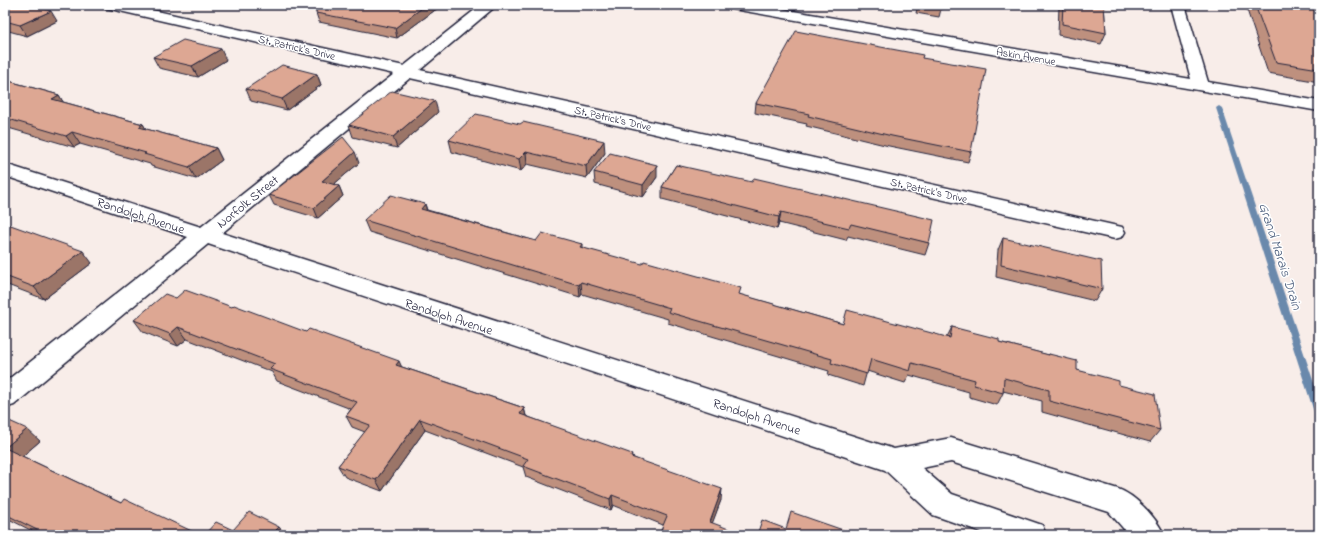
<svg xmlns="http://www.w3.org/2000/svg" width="1324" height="540" font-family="'Indie Flower',sans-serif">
<rect width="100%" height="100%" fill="#f8ede9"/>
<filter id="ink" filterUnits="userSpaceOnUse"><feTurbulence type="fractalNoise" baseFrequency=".025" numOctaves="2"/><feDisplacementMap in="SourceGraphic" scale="8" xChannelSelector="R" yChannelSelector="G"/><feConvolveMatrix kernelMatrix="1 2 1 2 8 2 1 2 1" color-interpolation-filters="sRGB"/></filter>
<g filter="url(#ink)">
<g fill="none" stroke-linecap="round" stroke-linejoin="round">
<path fill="#6a89ac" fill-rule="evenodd" d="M1219 106 1222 108 1319 398V416L1316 415 1314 412 1216 108Z"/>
<defs>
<path id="minor" d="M104 5H130L404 66 481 5H497L420 70 1122 227 1125 232 1122 237 1115 239 410 78 222 233 894 449 951 438 1118 489C1135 495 1157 518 1164 535H1129L1109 512 951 462 922 468 952 494 1042 525 1046 535H990L933 515 885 470 208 244 14 405 5 408V382L188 237 5 176V164L201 227 394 74 111 9 106 8Z
M726 5H758L1191 79 1171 5H1185L1208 82 1319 101V111L733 9 728 8Z"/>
</defs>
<use href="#minor" stroke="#22223b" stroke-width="3"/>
<use href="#minor" fill="#fff" fill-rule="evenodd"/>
</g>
<path fill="#be907e" stroke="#22223b" d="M5 5 57 21 27 36 5 30Z
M317 5H442L397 38 319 22 316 13Z
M918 5H942L939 17 916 13Z
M1059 5H1104L1106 33 1101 44 1058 35Z
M1251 5H1319V82L1268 73 1247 10Z
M153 57 226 60 198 77 159 68Z
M922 58 971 152 968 162 889 146 806 126 807 124 755 113 756 103Z
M317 74 321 85 287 110 251 101 246 89Z
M5 80 59 95 63 102 143 124 146 129 216 148 222 160 196 179 151 166 150 164 80 144 74 147 5 127Z
M438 112 397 148 353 137 349 125Z
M449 140 605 153 587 178 527 164 521 171 452 152Z
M359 163 334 184 339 186 343 196 318 218 274 205 269 195Z
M676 165 929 243 925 255 848 236 846 240 779 223 777 229 662 199V187Z
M594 172 657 177 643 197 595 184Z
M425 204 427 210 536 241 582 244V248L741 295 843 324 947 337 952 327 999 342 1048 355 1049 354 1077 370 1119 385 1160 430 1150 442 1042 412V401L1003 391V393L997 405 969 397V392L909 375 905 383 867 371 863 386 828 375 829 371 668 323V319L582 294 580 297 369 232 364 220Z
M5 223 92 263 44 299 5 284Z
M1003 238 1102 289 1095 301 996 277 998 250Z
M176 298 402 367 524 408 526 416 632 457 721 500 712 523 663 525 613 505 611 510 526 477 523 467 425 430 382 491 345 477 338 466 365 432 352 427 346 416 351 409 277 381 272 372 187 339 178 346 143 332 134 320Z
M5 420 40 441 22 456 121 503 200 535H40L5 517Z"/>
<path fill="#9b7567" stroke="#22223b" d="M426 5H442L397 38 395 28Z
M51 11 57 21 27 36 20 25Z
M221 49 226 60 198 77 192 66Z
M317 74 321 85 287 110 282 99Z
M59 95 66 107 52 99Z
M435 101 438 112 397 148 393 137Z
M143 124 150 136 139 127Z
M72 132 80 144 74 147 66 136Z
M604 141 605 153 587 178 586 166Z
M216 148 222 160 196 179 189 167Z
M355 152 359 163 326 191 322 181Z
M526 152 527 164 521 171 519 159Z
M657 165V177L643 197V185Z
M339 186 343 196 318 218 314 208Z
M425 204 428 216 421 209Z
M781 212 779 223 777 229 779 217Z
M83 251 92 263 44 299 34 287Z
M581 282 582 294 580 297 579 285Z
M178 327 187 339 178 346 170 334Z
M399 361 404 372 396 365Z
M524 408 527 420 520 414Z
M420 419 425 430 382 491 376 480Z
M27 429 40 441 18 460 5 448Z
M722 489 721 500 709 532 710 522Z
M612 495 613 505 611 510 610 499Z
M279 527 286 535 276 530Z"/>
<path fill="#dda793" stroke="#22223b" d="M5 5H28L51 11 20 25 5 21Z
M317 5H426L395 28 316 13Z
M922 5H942L941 8Z
M1063 5H1104L1106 33 1062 24Z
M1255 5H1319V69L1276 62Z
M796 31 923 55 922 58 986 69 971 152 892 136 808 116 809 114 756 103Z
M183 40 221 49 192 66 153 57Z
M282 65 317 74 282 99 246 89Z
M5 80 59 95 52 99 143 124 139 127 216 148 189 167 144 154 146 153 72 132 66 136 5 118Z
M392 91 435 101 393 137 349 125Z
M476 114 520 124 523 122 604 141 586 166 526 152 519 159 449 140Z
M343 137 355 152 322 181 339 186 314 208 269 195Z
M610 153 657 165 643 185 594 172Z
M676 165 752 182 754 178 934 220 929 243 851 224 849 228 781 212 779 217 662 187Z
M391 195 425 204 421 209 536 241 542 233 582 244 580 247 642 264 644 261 741 288 739 294 843 324 847 310 950 338 952 327 999 339V342L1049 355V354L1077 361V370L1119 381V385L1155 394 1160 430 1049 401V390L1004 378 1003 393 974 385 975 380 912 363 910 371 871 359 867 374 831 363 832 359 668 312 670 308 581 282 579 285 364 220Z
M5 223 83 251 34 287 5 276Z
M1003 238 1101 261 1102 289 1001 265Z
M185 290 232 307 234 305 306 332 309 329 399 361 396 365 524 408 520 414 632 454 631 457 722 489 710 522 745 535H659L667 516 612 495 610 499 523 466 528 459 420 419 376 480 338 466 370 425 346 416 357 402 270 369 275 364 178 327 170 334 134 320 165 294 176 298Z
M5 419 27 429 5 448 121 503 124 499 200 535H47L5 514Z
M249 512 279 527 276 530 285 535H204L216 522 233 530Z
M791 512 843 530 842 535H757L762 520 786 529Z"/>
</g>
<g text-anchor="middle" stroke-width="3" stroke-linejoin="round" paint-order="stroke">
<g font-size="11" fill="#22223b" stroke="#fff">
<text transform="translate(297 47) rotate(13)" y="4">St. Patrick's Drive</text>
<text transform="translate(1026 56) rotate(10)" y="4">Askin Avenue</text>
<text transform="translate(613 118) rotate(13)" y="4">St. Patrick's Drive</text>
<text transform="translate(929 190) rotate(13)" y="4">St. Patrick's Drive</text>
</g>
<g font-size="13" fill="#22223b" stroke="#fff">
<text transform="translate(247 201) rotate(-39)" y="5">Norfolk Street</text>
<text transform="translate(141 215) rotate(18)" y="5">Randolph Avenue</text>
<text transform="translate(449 316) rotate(18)" y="5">Randolph Avenue</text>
<text transform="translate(757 416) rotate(18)" y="5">Randolph Avenue</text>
</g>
<g font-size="14" font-style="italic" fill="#4c5e7d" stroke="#fff">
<text transform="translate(1281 256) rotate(72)" y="5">Grand Marais Drain</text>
</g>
</g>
<rect width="1324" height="540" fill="none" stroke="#fff" stroke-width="20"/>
<rect x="10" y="10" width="1304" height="520" fill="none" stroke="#22223b" stroke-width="1.5" filter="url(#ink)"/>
</svg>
